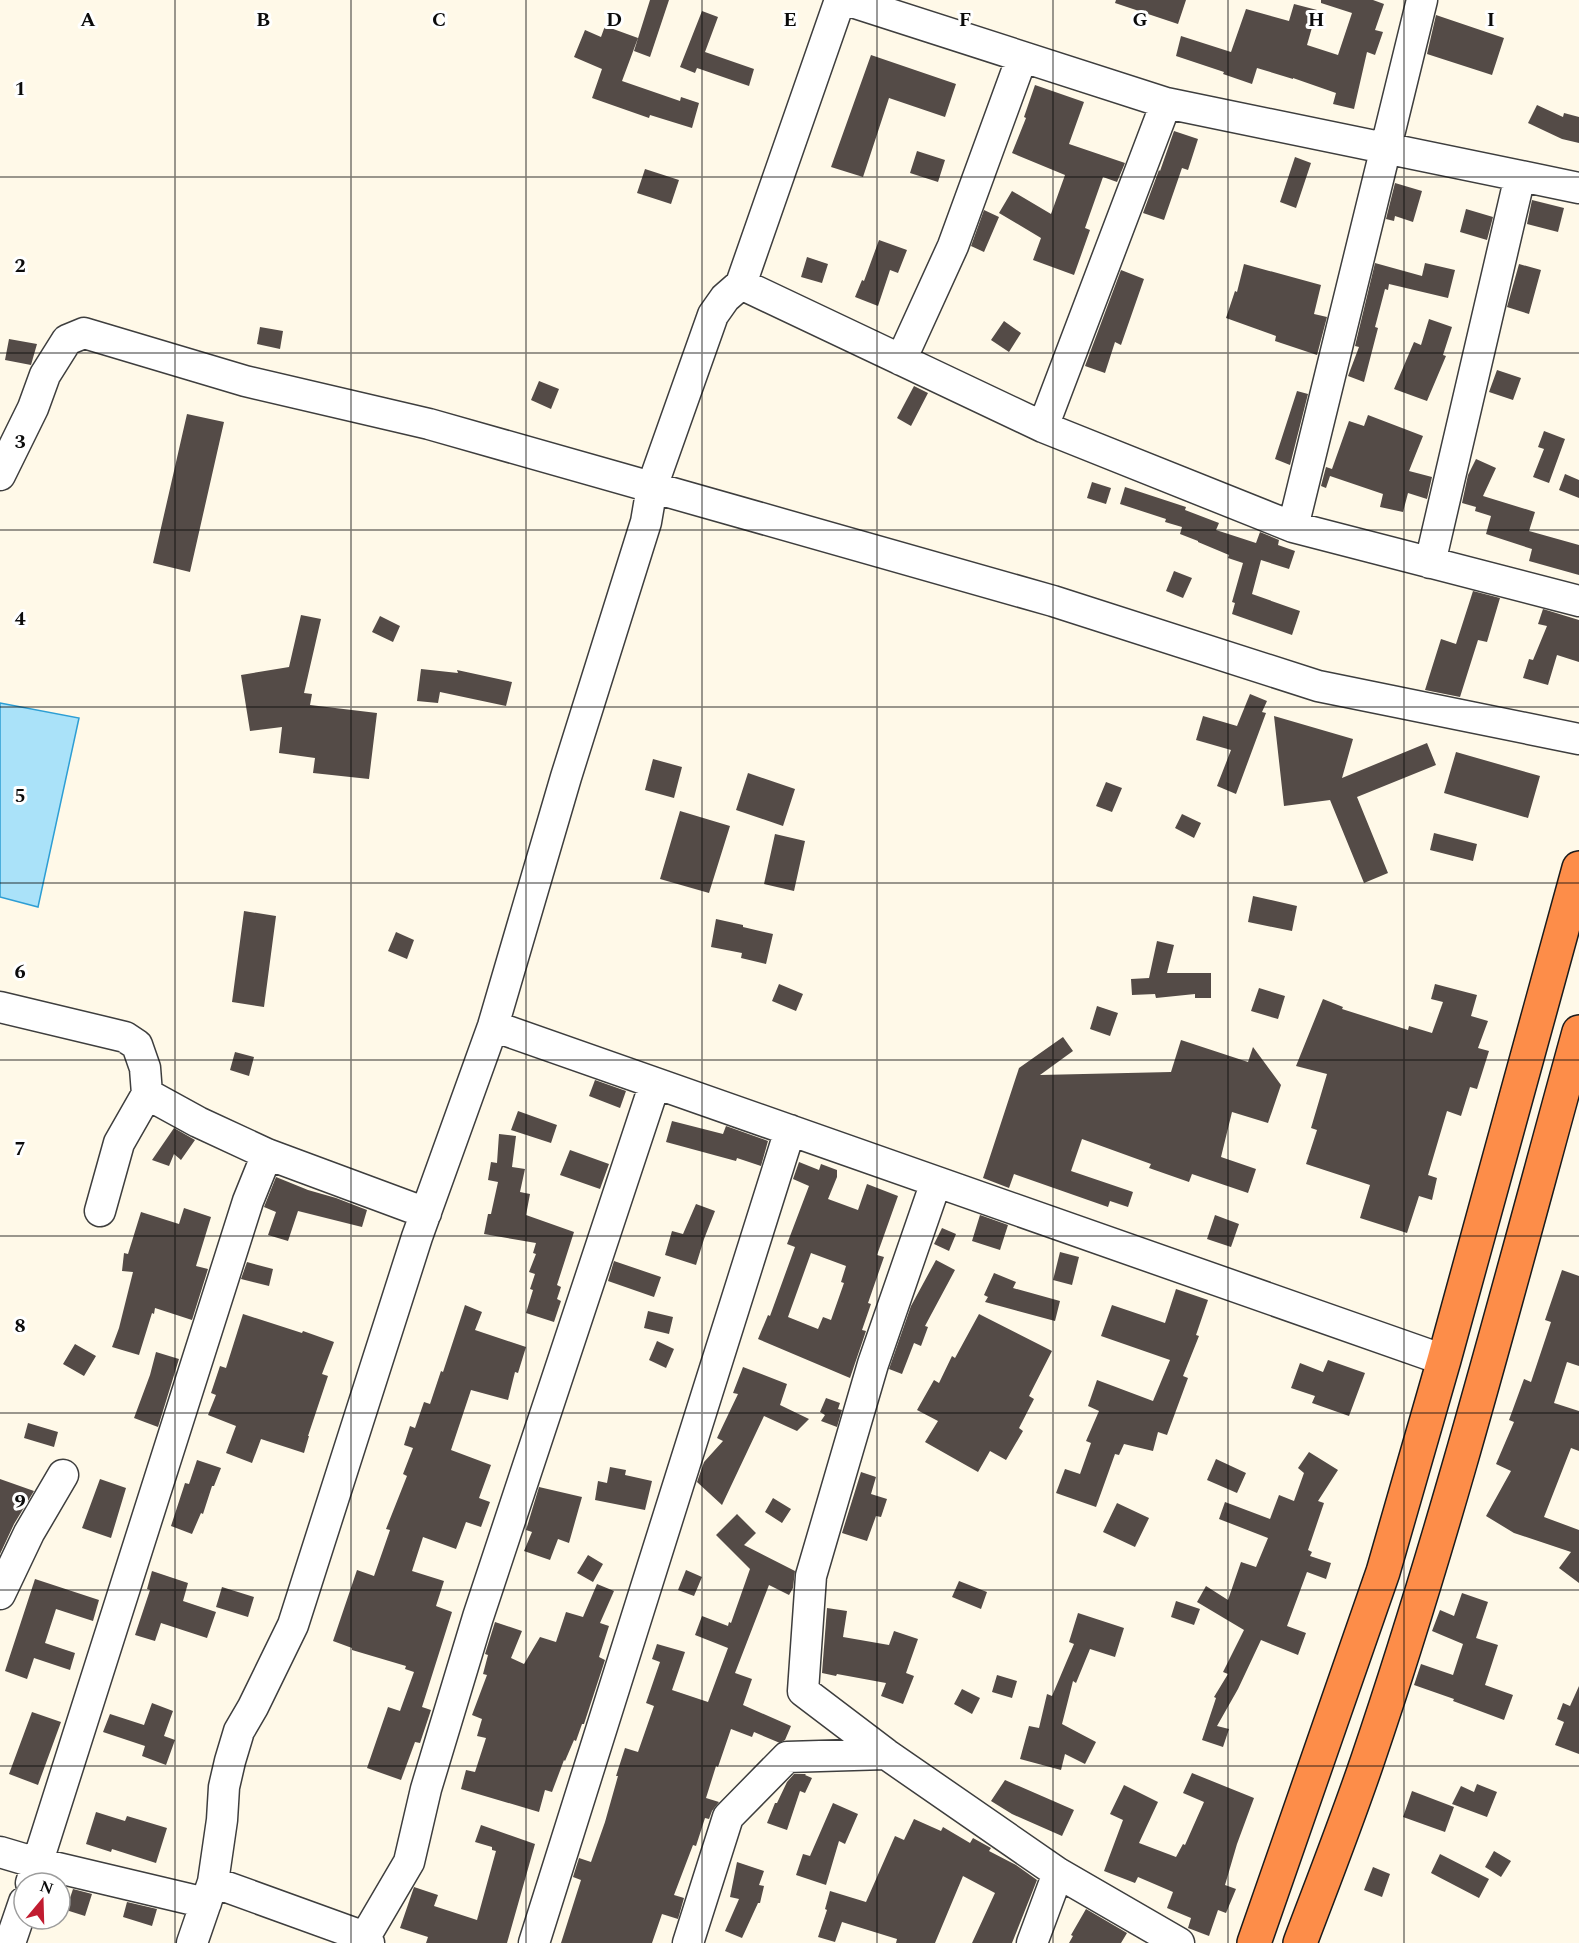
<svg xmlns="http://www.w3.org/2000/svg" width="1579" height="1943" font-family="Spectral,serif">
<rect width="100%" height="100%" fill="#fff9e8"/>
<path fill="#aae2f9" stroke="#2d9ed4" stroke-width="1.5" d="M0 703 79 718 38 907 0 897Z"/>
<path fill="#544b47" fill-rule="evenodd" d="M650 0H669L650 57 634 51Z
M1116 0H1186L1178 24 1115 3Z
M1321 0H1373L1384 4 1375 30 1383 32 1375 55 1367 52 1354 109 1333 104 1336 93 1293 78V79L1257 68 1252 84 1223 74 1224 72 1176 56 1181 36 1231 52 1246 9 1289 21 1294 4 1317 10 1307 45 1338 55 1352 13 1321 3Z
M702 11 718 17 705 52 754 69 749 86 697 68 695 73 680 67Z
M1436 15 1504 38 1492 75 1427 54Z
M605 26 638 38 622 81 680 101 681 97 699 103 692 128 650 115 649 118 592 98 602 69 574 57 585 30 601 37Z
M871 55 956 84 945 117 889 98 863 177 831 167Z
M1035 85 1084 102 1069 144 1125 163 1117 182 1103 177 1085 228 1090 230 1074 275 1033 260 1041 238 999 213 1012 191 1051 214 1065 175 1012 153 1026 118 1024 117Z
M1537 105 1563 117 1564 113 1579 117V143L1562 139 1528 123Z
M1174 131 1198 139 1188 170 1182 168 1164 220 1143 213 1159 170 1160 171Z
M917 151 945 160 938 182 910 173Z
M1295 157 1311 163 1296 208 1280 202Z
M645 169 679 180 671 204 637 193Z
M1395 183 1422 191 1413 222 1395 216 1394 221 1386 219Z
M1532 200 1564 208 1558 232 1527 224Z
M1466 209 1493 217 1487 240 1460 232Z
M984 210 999 217 984 252 971 246Z
M879 240 907 250 898 273 890 270 878 306 855 297 862 280 864 281Z
M807 257 828 264 822 283 801 277Z
M1375 263 1422 276 1425 263 1455 270 1448 298 1389 284 1388 290 1385 289 1375 327 1378 328 1364 382 1348 376 1359 347 1355 346Z
M1244 264 1321 285 1314 314 1327 317 1317 355 1275 341 1276 336 1226 318 1235 291 1237 292Z
M1519 264 1541 270 1529 314 1507 307Z
M1121 270 1144 279 1121 345 1115 342 1105 373 1085 366Z
M1429 319 1452 327 1443 355 1446 356 1427 401 1394 389 1414 342 1421 345Z
M1004 321 1021 333 1009 352 991 340Z
M260 327 283 331 280 349 257 344Z
M9 339 37 344 31 365 5 360Z
M1497 370 1521 378 1513 400 1489 392Z
M539 381 559 389 551 409 531 400Z
M914 386 928 393 911 426 897 418Z
M1297 391 1308 394 1290 465 1275 459Z
M187 414 224 422 190 572 153 563Z
M1368 415 1423 436 1409 471 1432 477 1427 499 1408 493 1403 512 1380 507 1383 494 1330 476 1326 488 1321 486 1326 467 1332 469 1349 421 1364 426Z
M1544 431 1565 439 1549 483 1533 477 1544 449 1538 447Z
M1476 459 1496 468 1483 496 1535 512 1529 531 1579 545V575L1529 561 1532 549 1486 534 1491 516 1475 511 1476 507 1462 503 1468 475Z
M1565 474 1579 480V498L1559 490Z
M1092 482 1111 488 1106 504 1087 498Z
M1125 487 1186 507 1185 510 1219 523 1216 530 1256 543 1260 532 1279 540 1278 545 1295 551 1289 569 1261 560 1252 594 1300 611 1292 635 1232 614 1235 603 1232 602 1243 563 1228 558 1229 555 1198 542V541L1180 534 1182 527 1165 522 1166 519 1120 504Z
M1174 571 1192 578 1183 598 1166 591Z
M1473 591 1500 598 1487 642 1478 640 1460 697 1425 690 1441 639 1456 644Z
M1543 609 1579 620V662L1557 655 1548 685 1523 678 1529 659 1533 660 1547 626 1538 624Z
M301 615 321 619 304 693 312 694 310 705 377 713 369 779 313 773 315 758 279 753 282 727 250 731 241 675 289 667Z
M380 616 400 626 393 642 372 632Z
M421 669 458 673 457 670 512 682 506 706 440 692 438 703 417 701Z
M1250 694 1267 701 1262 712 1266 713 1236 794 1217 786 1231 750 1196 740 1203 716 1237 726Z
M1274 716 1353 739 1342 778 1427 743 1436 765 1357 797 1388 873 1364 883 1330 800 1284 806Z
M1456 752 1540 776 1528 818 1444 793Z
M653 759 682 767 674 798 645 790Z
M748 773 795 789 783 826 736 810Z
M1106 782 1122 788 1112 812 1096 806Z
M680 811 730 826 709 893 660 879Z
M1182 814 1201 823 1194 838 1175 828Z
M1434 833 1477 844 1473 861 1430 850Z
M775 834 805 841 794 891 764 884Z
M1253 896 1297 906 1292 931 1248 922Z
M244 911 276 916 264 1007 232 1002Z
M716 919 743 925V927L773 934 766 964 741 958 742 953 711 947Z
M396 932 414 940 407 959 388 951Z
M1157 941 1174 945 1167 973H1211V998H1195V994L1156 998 1155 994 1132 995 1131 979 1149 978Z
M779 984 803 994 796 1011 772 1001Z
M1435 984 1477 995 1471 1016 1488 1021 1478 1048 1489 1051 1477 1089 1470 1087 1461 1116 1447 1111 1428 1175 1437 1178 1432 1200 1419 1196 1407 1233 1360 1218 1370 1185 1306 1164 1317 1130 1311 1128 1327 1074 1296 1066 1323 999 1343 1007 1342 1009 1408 1030 1409 1026 1432 1033 1443 1002 1431 999Z
M1259 988 1285 996 1278 1019 1251 1011Z
M1097 1006 1118 1013 1110 1036 1090 1029Z
M1063 1037 1073 1051 1040 1075 1171 1072 1181 1040 1248 1062 1253 1047 1281 1085 1268 1123 1232 1112 1221 1157 1256 1169 1248 1193 1192 1174 1189 1182 1149 1168 1151 1164 1082 1139 1071 1171 1133 1192 1128 1207 1110 1201 1108 1207 1014 1174 1009 1188 983 1178 1019 1068Z
M235 1052 254 1057 249 1076 230 1070Z
M595 1080 626 1091 620 1108 589 1096Z
M518 1111 557 1125 551 1143 511 1130Z
M672 1121 723 1134 726 1126 768 1141 761 1166 737 1158 736 1161 666 1142Z
M174 1128 195 1140 181 1160 174 1154 169 1166 152 1160Z
M499 1134 516 1136 512 1167 525 1169 520 1192 530 1194 526 1215 574 1232 557 1285 561 1287 557 1299 561 1301 554 1322 526 1313 533 1290 530 1289 535 1274 529 1272 536 1254 533 1253 536 1243 484 1234 488 1214H491L498 1182 488 1180 491 1162 497 1163Z
M570 1150 609 1164 600 1189 560 1175Z
M799 1162 819 1170 821 1164 837 1170V1177L828 1199 858 1210 867 1184 898 1196 877 1255 884 1257 868 1303 871 1304 862 1330 866 1331 850 1378 758 1339 768 1315 770 1316 795 1247 787 1244 809 1186 793 1179ZM811 1253 846 1266 841 1282 844 1283 831 1320 823 1317 818 1329 788 1317Z
M276 1177 308 1190 336 1198 367 1210 362 1227 298 1211 288 1241 268 1235 276 1212 264 1207Z
M696 1204 715 1211 704 1239 696 1265 665 1255 672 1231 683 1234Z
M184 1208 211 1217 196 1266 208 1269 192 1320 155 1308 154 1314 152 1313 139 1355 112 1347 119 1328 133 1272 122 1271 124 1253 128 1254 141 1212 179 1224Z
M980 1215 1008 1225 1000 1250 972 1241Z
M1215 1215 1239 1224 1231 1247 1207 1239Z
M942 1228 956 1234 949 1251 934 1244Z
M1060 1252 1079 1257 1072 1285 1053 1280Z
M936 1260 955 1270 925 1326 928 1327 921 1346 914 1343 902 1374 889 1369 911 1306Z
M614 1261 661 1277 654 1297 608 1281Z
M247 1262 273 1269 269 1286 241 1279Z
M1562 1270 1579 1276V1366L1567 1362 1554 1403 1579 1411V1451L1571 1448 1544 1517 1579 1530V1583L1559 1568 1571 1552 1514 1533 1486 1516 1511 1471 1496 1464 1514 1422 1509 1420 1524 1379 1531 1382 1551 1322 1545 1320Z
M994 1273 1016 1282 1013 1288 1060 1301 1055 1321 985 1302 988 1297 984 1295Z
M1176 1289 1208 1300 1196 1335 1199 1336 1183 1376 1188 1378 1167 1435 1158 1432 1153 1451 1124 1444 1119 1455 1115 1454 1096 1507 1056 1493 1065 1469 1080 1474 1091 1443 1086 1441 1099 1411 1088 1406 1097 1380 1153 1401 1170 1360 1101 1336 1112 1305 1165 1323Z
M465 1305 482 1312 475 1330 526 1347 518 1373 515 1372 508 1400 471 1390 451 1450 491 1465 479 1498 490 1502 481 1527 466 1522 456 1549 423 1537 412 1571 444 1581 436 1606 452 1612 422 1707 431 1710 420 1743 415 1742 401 1780 367 1768 388 1707 400 1711 414 1672 405 1669 406 1666 352 1650V1648L333 1641 357 1570 374 1576 390 1530 386 1529 407 1476 403 1474 413 1448 404 1445 410 1426 415 1428 424 1402 430 1404 441 1371 443 1372Z
M648 1311 673 1317 669 1334 644 1328Z
M243 1314 302 1333 303 1331 334 1342 322 1374 328 1376 308 1436H309L304 1453 261 1439 252 1463 226 1453 236 1426 208 1415 216 1395 211 1393 220 1366 226 1368Z
M979 1314 1052 1351 1029 1396 1034 1399 1019 1428 1023 1431 1006 1460 990 1451 978 1472 925 1442 938 1421 917 1410 934 1380 939 1383 952 1356 955 1358Z
M657 1341 674 1349 666 1368 649 1360Z
M75 1344 96 1356 84 1376 63 1364Z
M156 1352 179 1359 158 1427 134 1418 150 1375Z
M1328 1360 1365 1373 1349 1416 1312 1403 1315 1396 1291 1388 1300 1363 1323 1372Z
M743 1367 787 1384 780 1405 809 1419 797 1431 764 1416 722 1505 697 1482 704 1462 723 1441 717 1438 738 1394 733 1393Z
M826 1398 840 1403 838 1409 842 1410 837 1427 821 1421 825 1415 820 1412Z
M28 1423 58 1432 54 1447 24 1438Z
M1309 1452 1338 1470 1318 1501 1324 1503 1308 1550 1312 1552 1310 1556 1331 1563 1326 1579 1307 1572 1287 1626 1306 1633 1298 1655 1261 1640 1238 1689 1217 1726 1229 1729 1223 1747 1202 1740 1216 1698 1214 1697 1228 1674 1223 1672 1244 1630 1197 1602 1206 1586 1228 1600 1241 1562 1256 1567 1268 1538 1219 1519 1225 1502 1270 1519 1279 1495 1294 1501 1304 1473 1298 1468Z
M1216 1459 1246 1473 1237 1493 1207 1480Z
M197 1460 221 1468 214 1486H212L203 1514 201 1513 192 1534 171 1526 185 1483 189 1484Z
M610 1467 626 1470 625 1475 652 1481 645 1510 595 1500 598 1481 607 1483Z
M861 1472 876 1477 871 1494 887 1499 881 1517 876 1516 867 1541 842 1533Z
M0 1479 34 1491 14 1524 0 1554Z
M100 1479 126 1488 111 1538 82 1528Z
M539 1487 582 1497 569 1543 558 1539 550 1560 524 1551 532 1532 526 1530Z
M773 1498 791 1509 782 1523 765 1512Z
M1117 1503 1149 1518 1135 1547 1103 1532Z
M737 1514 756 1533 744 1545 795 1571 793 1588 789 1595 769 1585 735 1673 752 1679 743 1705 791 1726 785 1740 780 1743 754 1732 752 1737 731 1729 718 1767 716 1766 706 1798 719 1802 712 1811 709 1819 705 1818 696 1846 693 1845 674 1895 684 1898 678 1919 662 1914 652 1943H561L581 1880 573 1877 579 1858 591 1862 605 1822 618 1776H616L625 1748 638 1752 654 1706 646 1703 660 1662 652 1659 657 1644 685 1652 672 1690 708 1702 728 1648 695 1635 702 1616 728 1626 729 1622 731 1623 750 1569 716 1535Z
M588 1555 603 1564 593 1582 577 1573Z
M686 1570 702 1577 694 1596 678 1590Z
M152 1571 188 1583 183 1601 216 1612 207 1638 161 1623 155 1641 135 1635 150 1590 147 1589Z
M35 1579 99 1600 93 1621 56 1609 45 1643 75 1653 70 1670 34 1658 27 1679 5 1671Z
M959 1581 987 1592 981 1609 952 1597Z
M597 1584 614 1591 600 1623 609 1626 599 1657 605 1660 584 1724H582L576 1741 574 1740 565 1761 564 1760 552 1792 545 1790 539 1812 461 1789 466 1770 475 1772 486 1738 477 1736 482 1719 472 1715 487 1675 483 1674 488 1655 485 1654 495 1622 522 1631 511 1658 524 1664 540 1637 556 1642 566 1612 583 1617Z
M222 1587 254 1597 248 1617 216 1607Z
M1462 1593 1488 1602 1476 1638 1498 1645 1485 1685 1513 1695 1504 1720 1453 1701 1454 1699 1414 1685 1421 1664 1453 1675 1463 1644 1432 1631 1440 1610 1454 1616Z
M1176 1601 1200 1609 1194 1625 1171 1617Z
M827 1608 847 1611 843 1637 889 1645 894 1631 918 1639 906 1673 914 1676 903 1704 881 1696 886 1683 837 1674 836 1676 822 1673Z
M1078 1613 1124 1628 1115 1657 1090 1649 1076 1683 1073 1681 1062 1724 1096 1742 1085 1764 1065 1754 1061 1770 1020 1759 1029 1726 1039 1728 1047 1694 1052 1696 1074 1644 1069 1642Z
M997 1675 1017 1681 1012 1698 992 1692Z
M1579 1686V1754L1555 1745 1564 1722 1557 1719 1563 1703 1570 1706Z
M962 1689 980 1698 972 1714 954 1704Z
M152 1703 173 1711 164 1736 175 1740 166 1765 142 1756 145 1746 103 1732 110 1714 144 1725Z
M32 1712 61 1722 38 1785 9 1774Z
M1192 1773 1254 1798 1237 1844 1225 1885 1236 1889 1226 1913 1218 1910 1209 1936 1188 1928 1191 1918 1167 1908 1173 1892 1138 1877 1135 1883 1104 1871 1123 1820 1110 1814 1124 1785 1158 1802 1139 1843 1176 1857 1183 1844 1185 1845 1204 1802 1183 1793Z
M794 1774H806L805 1775 812 1778 805 1793 800 1791 787 1830 767 1823 775 1803H777L787 1782Z
M1005 1780 1074 1810 1062 1836 1012 1814 991 1801Z
M1477 1784 1497 1792 1487 1817 1452 1804 1461 1786 1474 1792Z
M1412 1791 1454 1807 1445 1832 1403 1817Z
M833 1803 858 1814 845 1844 839 1841 826 1885 796 1875 803 1854 810 1856Z
M96 1812 125 1821 127 1816 167 1828 156 1863 112 1849 111 1852 86 1844Z
M914 1819 941 1831 943 1827 970 1843 973 1838 991 1848 989 1851 1016 1865 1037 1880 1012 1943H972L995 1893 963 1876 935 1943H896L897 1939 842 1922 835 1942 818 1937 827 1910 825 1909 830 1891 866 1902 895 1836 904 1840Z
M481 1825 535 1844 507 1943H426L428 1937 400 1928 414 1887 438 1895 434 1906 477 1920 496 1851 492 1850V1847L475 1842Z
M1494 1851 1511 1861 1501 1877 1485 1867Z
M1440 1854 1489 1879 1479 1898 1431 1873Z
M737 1862 764 1871 759 1885 764 1886 760 1903H758L742 1938 725 1931 739 1899 730 1897Z
M1373 1867 1390 1874 1382 1897 1364 1890Z
M73 1889 92 1894 85 1916 66 1910Z
M127 1902 157 1909 152 1926 123 1917Z
M1086 1909 1127 1933 1121 1943H1069L1073 1936 1071 1935Z"/>
<g fill="none" stroke-linecap="round" stroke-linejoin="round">
<defs>
<path id="minor" d="M846 0 1166 103 1579 188
M741 284 1043 427 1293 527 1579 601
M901 360 953 246 1022 57
M1043 427 1166 103
M0 475 33 408 45 375 67 340 84 333 245 381 429 424 1053 601 1318 686 1579 739
M1293 527 1422 0
M1430 563 1520 176
M0 1007 125 1037 137 1045 145 1068 147 1094 119 1143 100 1211
M493 1026 1444 1360
M147 1094 198 1122 267 1154 426 1213
M936 1182 873 1364 811 1576 803 1691 886 1754 1058 1873 1179 1943
M0 1594 29 1533 63 1475
M0 1852 37 1863 206 1903
M213 1882 365 1937 369 1943
M31 1883 248 1201 267 1154
M365 1937 409 1862 426 1789 478 1617 655 1083
M10 1943 24 1902
M192 1943 213 1882 222 1820 224 1787 230 1761 239 1731 253 1707 293 1625 417 1237 493 1026 566 777 646 522 652 487 713 315 725 298 741 284 840 0
M534 1943 790 1130
M688 1943 728 1817 787 1757 886 1754
M1032 1943 1058 1873"/>
<path id="highway" d="M1254 1943 1383 1572 1444 1360 1579 868
M1300 1943C1323 1882 1347 1821 1368 1759 1449 1521 1512 1275 1579 1032"/>
</defs>
<use href="#minor" stroke="#3e3e3e" stroke-width="33"/>
<use href="#highway" stroke="#1c1c1c" stroke-width="36"/>
<use href="#minor" stroke="#fff" stroke-width="30"/>
<use href="#highway" stroke="#fd8d49" stroke-width="33"/>
</g>
<path fill="none" stroke="#0b0b0b" stroke-width="1.5" stroke-opacity="0.55" d="M175 0V1943M351 0V1943M526 0V1943M702 0V1943M877 0V1943M1053 0V1943M1228 0V1943M1404 0V1943M0 177H1579M0 353H1579M0 530H1579M0 707H1579M0 883H1579M0 1060H1579M0 1236H1579M0 1413H1579M0 1590H1579M0 1766H1579"/>
<g font-size="20" text-anchor="middle" font-weight="bold" fill="#0b0b0b" stroke="#fff" stroke-width="6" stroke-linejoin="round" paint-order="stroke">
<text x="88" y="26">A</text>
<text x="263" y="26">B</text>
<text x="439" y="26">C</text>
<text x="614" y="26">D</text>
<text x="790" y="26">E</text>
<text x="965" y="26">F</text>
<text x="1140" y="26">G</text>
<text x="1316" y="26">H</text>
<text x="1491" y="26">I</text>
<text x="20" y="95">1</text>
<text x="20" y="272">2</text>
<text x="20" y="448">3</text>
<text x="20" y="625">4</text>
<text x="20" y="802">5</text>
<text x="20" y="978">6</text>
<text x="20" y="1155">7</text>
<text x="20" y="1332">8</text>
<text x="20" y="1508">9</text>
</g>
<g transform="translate(42 1901) rotate(19)"><circle r="28" fill="#ffffff" stroke="#9d9d9d" stroke-width="1.5"/>
<path d="M0-4.5L10 22L0 15L-10 22Z" fill="#c11c30"/>
<text y="-9" font-size="16" font-weight="bold" text-anchor="middle" fill="#0b0b0b">N</text>
</g>
</svg>
